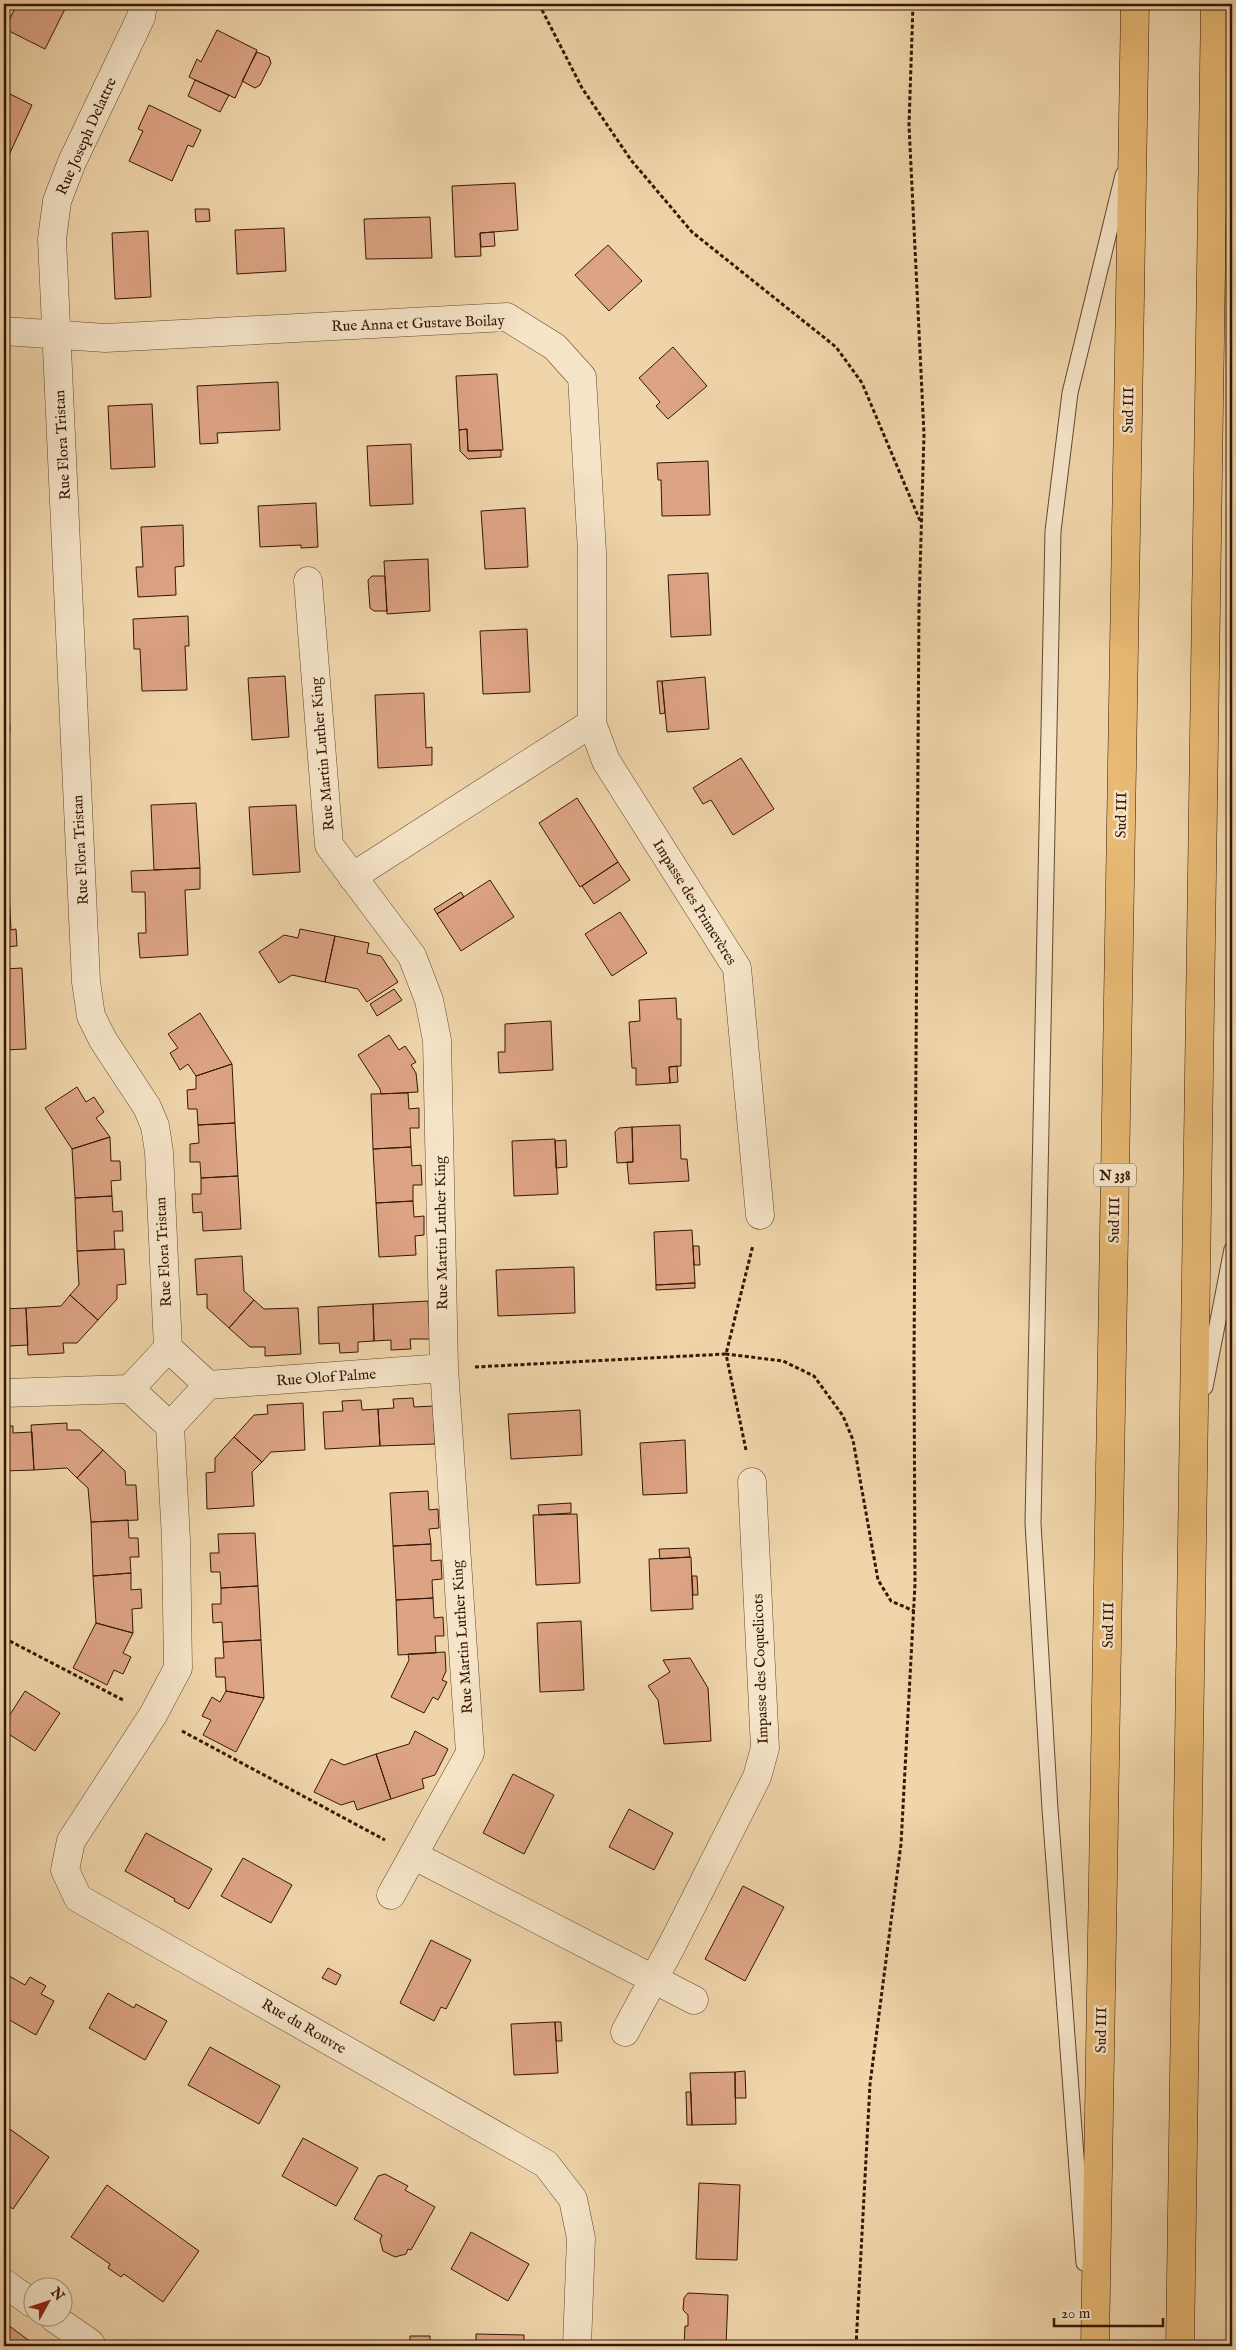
<svg xmlns="http://www.w3.org/2000/svg" width="1236" height="2350" font-family="'IM FELL English',serif">
<rect width="100%" height="100%" fill="#f0d5aa"/>
<filter id="stains"><feTurbulence type="fractalNoise" baseFrequency=".004" numOctaves="4"/><feColorMatrix values="0 0 0 0 .2 0 0 0 0 .09 0 0 0 0 .02 0 0 0 .5 -.17"/></filter>
<radialGradient id="worn" r=".72"><stop offset=".6" stop-color="#630" stop-opacity="0"/><stop offset="1" stop-color="#630" stop-opacity=".3"/></radialGradient>
<path fill="#dca384" stroke="#361605" d="M17 4H59L66 7 45 49 5 29Z
M217 30 257 50 235 98 189 77 197 59 201 62Z
M257 52 269 57 271 63 260 85 255 88 242 81Z
M195 80 229 95 220 112 188 96Z
M4 91 32 105 4 166Z
M149 105 201 130 193 147 188 145 172 181 129 161 143 131 138 129Z
M515 183 518 230 480 233 481 256 455 257 452 186Z
M195 209H209L210 221 196 222Z
M430 217 432 258 366 259 364 219Z
M284 228 286 271 237 274 235 230Z
M148 231 151 297 115 299 112 233Z
M494 232 495 246 481 247 480 233Z
M608 245 642 281 609 311 575 275Z
M673 347 707 386 668 419 656 406 660 402 639 378Z
M497 374 503 450 468 451 467 429 459 430 456 376Z
M278 382 280 430 217 433 218 443 200 444 197 386Z
M152 404 155 467 111 469 108 406Z
M467 429 468 451 501 450V457L468 459 460 451 459 430Z
M411 444 413 504 370 506 367 446Z
M708 461 710 515 662 516 661 480H658L657 463Z
M316 503 318 547 301 548V545L260 547 258 506Z
M525 508 528 567 485 569 481 511Z
M183 525 184 566 175 567 176 595 138 597 136 567H143L141 527Z
M428 559 430 611 387 614 384 561Z
M708 573 711 635 671 637 668 575Z
M372 576H385L387 611H374L370 608 368 580Z
M188 616 189 646H185L187 690 142 691 140 649H134L133 619Z
M527 629 530 692 483 694 480 631Z
M4 635H5L9 714H4Z
M285 676 289 737 252 740 248 678Z
M705 677 709 729 667 732 662 681Z
M657 681H662L665 713 660 714Z
M424 693 426 748 432 747V765L378 768 375 695Z
M4 714H9L10 731H4Z
M741 758 774 809 733 835 711 800 703 804 693 788Z
M577 798 618 862 580 887 539 823Z
M196 803 200 868 154 870 151 805Z
M296 805 300 872 253 875 249 807Z
M618 862 630 880 594 904 582 886Z
M200 868V889L185 890 188 955 140 958 138 933H146L145 892H132L131 871Z
M4 873H8L11 930 16 929 17 946 4 947Z
M490 880 514 917 461 951 437 914Z
M461 892 464 897 437 914 434 909Z
M620 912 647 953 612 976 585 934Z
M300 929 335 936 325 982 292 975 279 983 259 952 284 935 298 938Z
M335 936 369 943 367 953 381 956 398 982 367 1002 358 989 325 982Z
M22 968 26 1049 4 1050V969Z
M394 989 402 1000 377 1016 370 1004Z
M676 998 677 1019H681V1066L669 1067 670 1083 636 1085V1068H632L629 1022 640 1021 639 1000Z
M200 1013 232 1064 196 1076 188 1064 180 1070 170 1053 178 1048 168 1034Z
M551 1021 553 1070 499 1073 498 1052H505V1024Z
M389 1035 399 1050 405 1046 416 1062 411 1065 416 1073 418 1092 381 1094 380 1089 358 1055Z
M232 1064 235 1123 198 1125 197 1109H188L187 1090 196 1089V1076Z
M677 1066 678 1082 670 1083 669 1067Z
M77 1087 86 1102 94 1097 104 1112 96 1118 110 1137 72 1149 45 1108Z
M408 1093 409 1109 419 1108V1128H410L411 1147 373 1149 371 1094Z
M235 1123 238 1176 201 1178 200 1162H190V1144L199 1143 198 1125Z
M680 1125 681 1159H687L689 1181 629 1184 627 1162H633L632 1127Z
M632 1127 633 1162 617 1163 615 1132 619 1128Z
M110 1137 111 1161H120L121 1180 111 1181 112 1196 75 1198 72 1149Z
M555 1139 558 1194 514 1196 512 1141Z
M566 1140 567 1167 556 1168 555 1141Z
M411 1147 412 1166 421 1165 422 1185H413V1201L376 1203 373 1149Z
M238 1176 241 1229 203 1231 202 1212 193 1213 192 1194H201V1178Z
M112 1196 113 1212 122 1211 123 1231H114L115 1249 77 1251 75 1198Z
M413 1201 414 1217 424 1216V1235L415 1236 416 1255 379 1257 376 1203Z
M692 1230 695 1283 656 1285 654 1232Z
M693 1246H699L700 1265H694Z
M124 1249 126 1284 117 1285V1299L98 1320 70 1295 79 1285 77 1251Z
M242 1256 244 1291 254 1300 229 1328 207 1308V1294L197 1295 195 1259Z
M574 1267 575 1313 498 1316 496 1270Z
M695 1283V1288L656 1290V1285Z
M70 1295 98 1320 77 1343H63L64 1353 28 1355 26 1308 61 1306Z
M254 1300 264 1309 298 1308 301 1354 265 1356V1347H250L229 1328Z
M428 1301 430 1339H410L411 1349 391 1350V1340L374 1341 373 1304Z
M373 1304 374 1341 358 1342V1352L340 1353 339 1343 319 1344 318 1307Z
M26 1308 28 1345 9 1346V1355L4 1356V1309Z
M413 1398 414 1407 433 1406 435 1444 380 1446 378 1409 394 1408 393 1399Z
M361 1400 362 1410 378 1409 380 1446 325 1449 323 1412 343 1411 342 1401Z
M303 1403 305 1450 271 1452 262 1462 234 1437 254 1415 268 1414 267 1405Z
M580 1410 582 1455 511 1459 508 1414Z
M67 1423V1430H80L103 1450 77 1478 67 1468 34 1470 31 1425Z
M4 1426H13V1433L32 1432 34 1470 4 1471Z
M234 1437 262 1462 252 1472 254 1506 207 1509 206 1473 215 1472V1458Z
M685 1440 687 1493 643 1495 640 1443Z
M103 1450 125 1471 126 1485H136L138 1520 91 1522 88 1488 77 1478Z
M428 1491 429 1510 438 1509 439 1528 429 1529 431 1544 393 1546 390 1493Z
M571 1503V1513L539 1515 538 1505Z
M577 1514 580 1583 536 1585 533 1515Z
M128 1520 129 1538H138L139 1557H130L131 1573 93 1576 91 1522Z
M255 1533 258 1586 221 1588 220 1572H211L210 1553H219L218 1534Z
M431 1544V1561L441 1560 442 1579 432 1580 433 1598 396 1600 393 1546Z
M689 1548 690 1557 660 1559 659 1549Z
M691 1557 693 1609 651 1611 649 1559Z
M131 1573V1590L141 1589 142 1608 132 1609 133 1633 96 1623 93 1576Z
M692 1576H697L698 1595H693Z
M258 1586 261 1640 223 1642 222 1622 213 1623 212 1604H221V1588Z
M433 1598 434 1618 443 1617 444 1636H435L436 1653 398 1655 396 1600Z
M581 1621 584 1690 540 1692 537 1623Z
M96 1623 133 1633 123 1653 131 1657 123 1674 114 1670 107 1685 73 1668Z
M261 1640 264 1698 226 1691 225 1677H216L215 1658H224L223 1642Z
M445 1652 446 1671 442 1680 447 1682 438 1700 433 1697 424 1713 391 1697 409 1660 408 1654Z
M690 1658 708 1688 711 1741 664 1744 658 1700 648 1686 670 1672 663 1660Z
M25 1691 60 1713 35 1751 4 1731V1724Z
M226 1691 264 1698 236 1752 203 1735 211 1720 202 1716 212 1697 220 1702Z
M415 1731 448 1749 435 1775 422 1779 424 1788 391 1799 376 1754 409 1744Z
M376 1754 391 1799 357 1810 354 1801 341 1805 314 1792 331 1759 344 1765Z
M513 1774 554 1795 524 1854 483 1833Z
M629 1809 673 1833 654 1870 609 1847Z
M146 1833 212 1869 189 1909 174 1901 175 1899 125 1871Z
M243 1858 292 1885 271 1923 221 1896Z
M743 1886 784 1907 745 1981 705 1959Z
M431 1940 471 1960 446 2009 441 2007 434 2021 400 2003Z
M328 1968 341 1975 336 1985 322 1978Z
M4 1973 25 1985 30 1977 46 1986 41 1994 54 2001 36 2035 4 2017Z
M108 1993 134 2008 136 2004 167 2021 145 2060 89 2028Z
M555 2022 558 2073 514 2075 511 2024Z
M555 2022H561L562 2041H556Z
M210 2047 280 2086 259 2124 188 2085Z
M745 2071 746 2098H735V2072Z
M735 2072 736 2124 692 2125 690 2073Z
M686 2092H691L692 2125H687Z
M4 2125 49 2157 13 2209 4 2202Z
M303 2138 358 2168 336 2206 282 2176Z
M385 2174 408 2186 405 2190 435 2207 411 2250 408 2249 406 2254 395 2257 383 2251 380 2240 382 2235 354 2219 378 2176Z
M699 2183 740 2185 737 2260 696 2259Z
M107 2185 199 2251 163 2302 124 2274 121 2277 108 2268 110 2264 71 2237Z
M471 2232 529 2264 508 2301 451 2269Z
M688 2293 728 2295 726 2346H684L685 2326H688V2315L683 2310 684 2298Z
M4 2322 35 2345 34 2346H4Z
M476 2334 524 2335V2346H476Z
M410 2336H430V2346H410Z"/>
<g fill="none" stroke-linecap="round" stroke-linejoin="round">
<defs>
<path id="lane" d="M1205 1387 1232 1249
M1084 2263 1050 1809 1033 1523 1053 531 1070 393 1123 175"/>
<path id="street" d="M143 4 141 17 72 162 57 201 52 239 86 982 91 1016 103 1040 147 1107 155 1126 159 1152 168 1348
M4 331 105 338 507 317 555 347 582 377 592 552V723L352 877
M308 581 329 845 412 956 429 1000 437 1040 444 1368 470 1753 391 1895
M592 723 606 761 737 968 760 1215
M168 1348 208 1385 170 1426 130 1389Z
M208 1385 444 1368
M4 1393 130 1389
M170 1426 176 1540 178 1668 153 1715 71 1841 65 1870 78 1898 546 2164 573 2199 581 2238 577 2346
M413 1855 694 2000
M625 2032 672 1945 757 1777 765 1748 752 1482
M4 2283 32 2303
M54 2318 90 2343 92 2346"/>
<path id="highway" d="M1095 2346 1135 4
M1180 2346 1215 4"/>
</defs>
<use href="#lane" stroke="#64462e" stroke-width="17"/>
<use href="#street" stroke="#64462e" stroke-width="29"/>
<use href="#highway" stroke="#361605" stroke-width="29"/>
<path stroke="#361605" stroke-width="3" stroke-dasharray="4 2.5" stroke-linecap="butt" d="M539 4 582 88 631 160 692 232 836 347 862 383 921 523
M475 1367 726 1354 753 1245
M746 1450 726 1354 783 1361 814 1376 843 1416 853 1440 878 1580 891 1601 914 1611
M4 1638 123 1700
M182 1731 385 1840
M856 2346 870 2084 901 1844 915 1584 914 1359 919 607 924 434 909 125 913 4"/>
<use href="#lane" stroke="#f5e4c8" stroke-width="15"/>
<use href="#street" stroke="#f5e4c8" stroke-width="28"/>
<use href="#highway" stroke="#e8ba75" stroke-width="28"/>
</g>
<g text-anchor="middle" stroke-width="5" stroke-linejoin="round" paint-order="stroke">
<rect fill="#f5e4c8" stroke="#6f5440" stroke-width="1" x="1094" y="1163.5" width="42" height="23" rx="4"/>
<g font-size="14" font-weight="bold" fill="#361605">
<text x="1115" y="1180">N 338</text>
</g>
<g font-size="15" fill="#361605" stroke="#f5e4c8">
<text transform="translate(86 136) rotate(-66)" y="5">Rue Joseph Delattre</text>
<text transform="translate(418 323) rotate(-2)" y="5">Rue Anna et Gustave Boilay</text>
<text transform="translate(1128 410) rotate(-89)" y="5">Sud III</text>
<text transform="translate(62 445) rotate(-93)" y="5">Rue Flora Tristan</text>
<text transform="translate(322 754) rotate(-95)" y="5">Rue Martin Luther King</text>
<text transform="translate(1121 815) rotate(-89)" y="5">Sud III</text>
<text transform="translate(80 850) rotate(-93)" y="5">Rue Flora Tristan</text>
<text transform="translate(695 902) rotate(58)" y="5">Impasse des Primevères</text>
<text transform="translate(1114 1220) rotate(-89)" y="5">Sud III</text>
<text transform="translate(441 1233) rotate(-91)" y="5">Rue Martin Luther King</text>
<text transform="translate(163 1252) rotate(-93)" y="5">Rue Flora Tristan</text>
<text transform="translate(326 1377) rotate(-4)" y="5">Rue Olof Palme</text>
<text transform="translate(1108 1625) rotate(-89)" y="5">Sud III</text>
<text transform="translate(462 1637) rotate(-94)" y="5">Rue Martin Luther King</text>
<text transform="translate(760 1669) rotate(-92)" y="5">Impasse des Coquelicots</text>
<text transform="translate(304 2026) rotate(30)" y="5">Rue du Rouvre</text>
<text transform="translate(1101 2030) rotate(-89)" y="5">Sud III</text>
</g>
</g>
<rect width="1236" height="2350" fill="none" stroke="#f0d5aa" stroke-width="20"/>
<rect x="5" y="5" width="1226" height="2340" fill="none" stroke="#361605" stroke-width="2.5"/>
<rect x="10" y="10" width="1216" height="2330" fill="none" stroke="#361605"/>
<g transform="translate(48 2302) rotate(50)"><circle r="24" fill="#f5e4c8" stroke="#a9927a"/>
<path d="M0-4L9 19L0 12L-9 19Z" fill="#8f2418"/>
<text y="-8" font-size="14" font-weight="bold" text-anchor="middle" fill="#361605">N</text>
</g>
<path d="M1054 2318v8h109v-8" fill="none" stroke="#361605" stroke-width="2.5"/>
<text x="1061" y="2318" font-size="15" fill="#361605" stroke="#f5e4c8" stroke-width="4" paint-order="stroke">20 m</text>
<rect width="100%" height="100%" filter="url(#stains)"/>
<rect width="100%" height="100%" fill="url(#worn)"/>
</svg>
